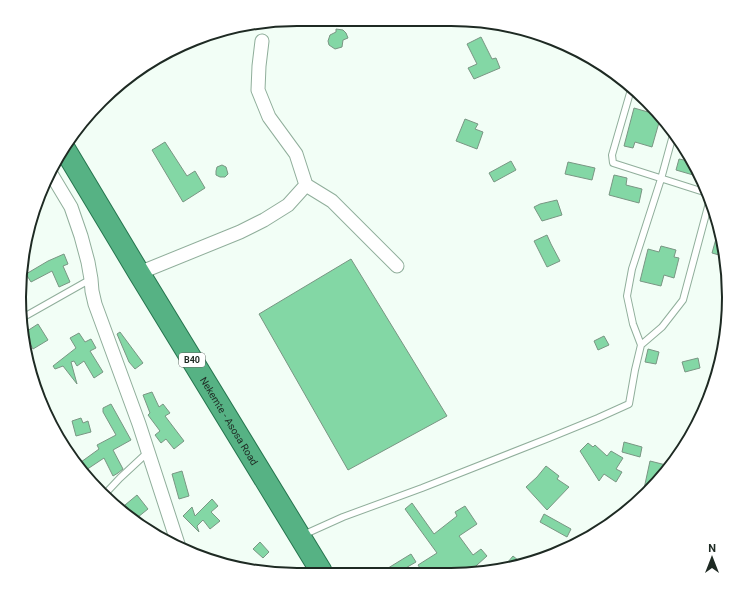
<svg xmlns="http://www.w3.org/2000/svg" width="748" height="594" font-family="Roboto,sans-serif">
<rect width="100%" height="100%" fill="#f2fef6"/>
<path fill="#83d7a5" stroke="#799683" d="M336 29 343 30 346 33 348 38 343 40 342 47 335 49 329 45 328 41 330 35 336 32Z
M481 37 492 59 496 58 500 68 474 79 468 68 477 64 467 44Z
M650 107 660 119 652 147 635 142 633 148 624 146 634 108 648 112Z
M465 119 478 124 475 129 483 132 477 149 456 141Z
M165 142 187 176 195 171 205 188 183 202 152 150Z
M679 159 694 162 700 177 676 170Z
M511 161 516 170 494 182 489 173Z
M568 162 595 168 592 180 565 174Z
M222 165 226 167 228 174 225 177H220L216 175V171L217 167Z
M614 175 627 178 626 185 642 189 639 203 609 195Z
M557 200 562 215 542 221 534 207 540 204Z
M719 228 724 249 726 257 712 253Z
M547 235 551 244 560 261 547 267 534 241Z
M661 246 676 250 674 257 679 258 674 278 664 275 661 286 640 281 648 249 659 252Z
M64 254 68 264 63 266 70 282 59 287 52 271 31 282 26 274 48 261Z
M351 259 447 416 348 470 259 314Z
M38 324 48 340 33 349 24 333Z
M120 332 143 363 135 369 129 362 117 334Z
M79 333 85 342 91 339 96 348 90 351 103 372 94 378 84 361 77 366 74 361 71 362 77 384 63 366 55 369 53 366 76 348 70 338Z
M604 336 609 345 598 350 594 341Z
M648 349 659 352 656 364 645 362Z
M698 358 700 368 685 372 682 362Z
M152 392 159 407 163 404 170 413 165 416 184 441 174 449 166 439 161 443 155 435 160 431 148 415 150 413 143 395Z
M111 404 131 440 113 450 123 469 118 473 113 476 104 458 86 470 81 462 99 449 97 445 116 435 103 412V408Z
M81 418 83 423 88 421 91 432 76 436 72 421Z
M624 442 642 447 640 457 622 452Z
M588 443 593 447 595 445 607 456 611 451 623 458 616 469 622 472 616 482 604 474 599 481 580 451Z
M650 461 666 465 664 474 642 498Z
M546 466 559 476 557 479 569 487 547 510 526 487 537 477Z
M182 471 189 496 179 499 172 474Z
M137 495 148 509 133 521 128 518 119 510Z
M212 499 218 506 211 512 220 521 210 529 203 520 197 526 199 532 183 516 192 507 195 516Z
M412 503 434 534 457 516 455 512 465 506 477 524 459 536 473 555 481 549 487 556 467 574 423 573 418 565 437 553 405 509Z
M544 514 571 529 567 537 540 522Z
M260 542 269 552 263 558 253 549Z
M411 554 416 562 397 573H380Z
M513 556 524 565 502 569Z"/>
<g fill="none" stroke-linecap="round" stroke-linejoin="round">
<defs>
<path id="service" d="M632 86 612 155 613 163 707 193
M22 318 91 279
M641 345 633 324 627 296 632 269 661 179 673 135
M104 495 120 478 148 452
M303 535 343 517 422 488 549 438 598 418 629 404 635 370 641 345 662 327 683 300 710 199"/>
<path id="minor" d="M262 41 259 66 258 90 269 117 296 154 306 185 332 201 397 266
M50 172 71 207 81 236 88 262 91 279 92 291 95 304 139 424 179 547
M139 273 240 232 264 220 288 205 306 185"/>
<g id="trunk">
<path id="s1" d="M64 148 139 273 321 571"/>
</g>
</defs>
<use href="#service" stroke="#90ae9b" stroke-width="8"/>
<use href="#minor" stroke="#90ae9b" stroke-width="15"/>
<use href="#trunk" stroke="#27754f" stroke-width="23"/>
<use href="#service" stroke="#fff" stroke-width="6"/>
<use href="#minor" stroke="#fff" stroke-width="13"/>
<use href="#trunk" stroke="#56b284" stroke-width="21"/>
</g>
<g text-anchor="middle" stroke-width="3.5" stroke-linejoin="round" paint-order="stroke">
<rect fill="#fff" stroke="#626a65" stroke-width="1" x="179" y="353" width="26" height="14" rx="3"/>
<g font-size="9" font-weight="bold" fill="#1e2a23">
<text x="192" y="363">B40</text>
</g>
<g font-size="10" fill="#1e2a23" stroke="#fff">
<text dy="4" stroke="none"><textPath href="#s1" startOffset="319">Nekemte - Asosa Road</textPath></text>
</g>
</g>
<path d="M0 0H748V594H0ZM297 26H451A271 271 0 0 1 722 297V297A271 271 0 0 1 451 568H297A271 271 0 0 1 26 297V297A271 271 0 0 1 297 26Z" fill="#fff" fill-rule="evenodd"/>
<path fill="none" stroke="#1e2a23" stroke-width="2" d="M297 26H451A271 271 0 0 1 722 297V297A271 271 0 0 1 451 568H297A271 271 0 0 1 26 297V297A271 271 0 0 1 297 26Z"/>
<g transform="translate(712 558)" stroke="#ffffff" stroke-width="3" paint-order="stroke">
<path d="M0-3L7 15L0 10L-7 15Z" fill="#1e2a23"/>
<text y="-6" font-size="11" font-weight="bold" text-anchor="middle" fill="#1e2a23">N</text>
</g>
</svg>
